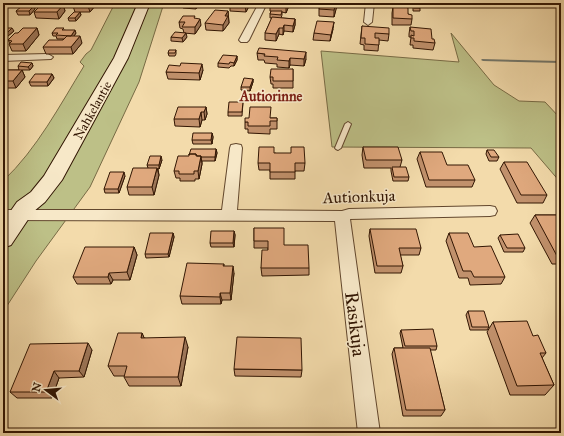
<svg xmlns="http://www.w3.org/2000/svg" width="564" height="436" font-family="'IM FELL Great Primer',serif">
<rect width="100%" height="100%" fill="#f3dbab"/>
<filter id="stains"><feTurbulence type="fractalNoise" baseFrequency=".005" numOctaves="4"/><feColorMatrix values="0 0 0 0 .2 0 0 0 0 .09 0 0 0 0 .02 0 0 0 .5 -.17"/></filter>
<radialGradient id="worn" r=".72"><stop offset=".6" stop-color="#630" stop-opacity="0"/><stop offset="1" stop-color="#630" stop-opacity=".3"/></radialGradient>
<path fill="#bdc087" stroke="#786b45" d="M115 3H164L139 82 90 187 36 261 3 312V181C37 149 60 105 84 66L80 62 86 54 91 50Z
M451 33 494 85 519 101 545 102 561 119V183L531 148 332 147 321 51 459 62Z"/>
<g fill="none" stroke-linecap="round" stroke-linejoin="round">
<path fill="#73786d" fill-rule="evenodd" d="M482 59 561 61V63L483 61 481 60Z"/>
<defs>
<path id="lane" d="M348 122 351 124 341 148 338 150 336 149 335 148 345 124Z"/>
<path id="street" d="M259 3H267L249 40 247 42H241L239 40Z
M366 3H374L372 22 368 25 364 22Z
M390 3H408L409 4C405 8 394 7 390 3Z
M48 54 53 57 51 59 3 61V55Z
M236 144 241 145 242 148 237 210 342 211 349 209 490 206 495 207 497 211 495 215 490 216 350 219 380 433H358L335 221 3 220V210H222L230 148 231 145Z"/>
<path id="secondary" d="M138 3H150L128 58 62 180 45 202 33 212 11 245 3 248V222L17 202 31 192 44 176 114 58Z"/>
</defs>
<use href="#lane" stroke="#62472d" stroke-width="2"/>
<use href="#street" stroke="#62472d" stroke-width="2"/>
<use href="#secondary" stroke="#321603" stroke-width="2"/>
<use href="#lane" fill="#f7e8c8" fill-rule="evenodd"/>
<use href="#street" fill="#f7e8c8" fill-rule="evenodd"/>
<use href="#secondary" fill="#f7e8c8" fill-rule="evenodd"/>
</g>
<path fill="#c1916c" stroke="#321603" d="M58 3H72L68 7H64L65 11 59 19 36 18 34 12 58 5Z
M78 3H95V6L90 12H80L81 15 76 21H69L68 18 75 12 73 6Z
M182 3H205L202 6 199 5 196 9 183 8Z
M207 3H225L223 6 207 5Z
M228 3H250V4L246 12 230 11V7H228Z
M290 3 286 13 282 12V15L281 18 295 19V25L293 32 284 31 283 35 279 34 276 41 265 40V33L272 18H270V14L271 11H270V5Z
M321 3H337L334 17 319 16V9Z
M395 3 406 7 408 14 412 19 411 25H392V13L393 7H395Z
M34 6 35 9 30 15H18L16 11Z
M413 6 420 8V11H413Z
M228 11 229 23 223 31 206 30 205 23Z
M195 19 201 25 195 34 184 33 183 29 180 28 179 22Z
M362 26 389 34 388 41 379 40 378 51 364 50V45L360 44Z
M410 27 432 39 435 43 433 50 413 48V45H410L411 37H409V34Z
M3 28 14 31 8 36H3Z
M37 28 39 35 26 51H12L9 44 10 43 8 40 18 33Z
M333 29 330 41 313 40 314 33Z
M64 30 76 33 74 36 82 43 73 54H46L43 47 63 40 64 39H57L56 36H53L52 33Z
M171 37H187L183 42 171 41Z
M176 50V54L175 56H169L168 53Z
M257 53 306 59 304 66 290 65 289 68 277 67V64L265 63 264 60H258Z
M237 56V60L234 66H231L229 68 218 67V63Z
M32 63 33 66 30 70H22L25 77 16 88H3V70H19L18 66Z
M293 69V88H273V84H271L270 77Z
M203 70 200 80 168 79 166 72Z
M52 74 54 78 48 86H31L29 82Z
M253 79V82L250 91 241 90V87Z
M243 102 242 116H228V112Z
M206 107 207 114 205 120H202L200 127 175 126 174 119Z
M271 118H277V129H270V134L248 133V129H245V122Z
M212 133 213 137 212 144H193L192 140Z
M363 147 402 160 400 167 409 177 408 181H393L391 171V168H364L362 155Z
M216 149 217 153 215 161H202V164L199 179H195V181H180V178H176L174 171 189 156Z
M487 150 499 157 497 161H489L486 154Z
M420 152 475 180 472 187H426L417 159Z
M275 153 305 163 304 171H295V179H270V170H259L258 163Z
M162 160 159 169H158L159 175 154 195H129L127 187 148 168 147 165Z
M504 162 547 195 543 203H517L500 169Z
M125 176 119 193H105L104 189Z
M535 215H561V264H552L530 223Z
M254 228 284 245 309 268V275L262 276 261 268 268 250V248H254Z
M370 229 421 248 419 255H400L403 266 401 273H375L369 236Z
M234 231 235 235 234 247H211L210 243Z
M173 233 174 237 169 257 146 258 145 254Z
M449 233 474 247 505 277 501 284 470 285 468 278H459L446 241Z
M500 235 525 248 523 252H504L498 238Z
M134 247 137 255 130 280H113L111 284H77L73 277Z
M224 264V266L234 273 231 300H222L221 304H182L180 296Z
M560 278H561V289L557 282Z
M468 311 489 327 487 330H470L466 315Z
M493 322 533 336 546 353 542 358 554 385 545 395H510L487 332Z
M401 330 437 346 436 350H430L445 410 441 416H403L392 354 394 348H403L400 333Z
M142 333 144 338 188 347 181 386H129L124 377 125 376H114L108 366Z
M92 350 84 377 59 378 52 398H17L10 392Z
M234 369 302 370 301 377 235 376Z"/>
<path fill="#9d7658" stroke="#321603" d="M68 3H72L68 7 67 4Z
M91 3H95V6L90 12 88 6Z
M195 3H198L199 5 196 9Z
M247 3H250V4L246 12 245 5Z
M287 3H290L286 13V6Z
M336 3H337V6L334 17V10Z
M63 5 65 11 59 19 57 12Z
M34 6 35 9 30 15 29 11Z
M228 11 229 23 223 31V25L225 16Z
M80 12 81 15 76 21 75 18Z
M200 19 201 25 195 34V27Z
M295 19V25L293 32V26Z
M334 22 333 29 330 41 331 35Z
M284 25V31L283 35V28Z
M12 28 14 31 8 36 7 33Z
M37 28 39 35 26 51 23 44Z
M279 28V34L276 41V34Z
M75 30 76 33 72 39 71 36Z
M186 33 187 37 183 42 182 38Z
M80 36 82 43 73 54 71 47Z
M306 52V59L304 66V59Z
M237 56V60L234 66V63Z
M290 58V65L289 68V61Z
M32 63 33 66 30 70 28 67Z
M202 64 203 70 200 80 199 73Z
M22 70 25 77 16 88 13 81Z
M52 74 54 78 48 86 47 82Z
M253 79V82L250 91V87Z
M206 107 207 114 205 120 204 112Z
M201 112 202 120 200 127 199 119Z
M212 133 213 137 212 144 211 140Z
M216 149 217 153 215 161V157Z
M161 156 162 160 159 169V165Z
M201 156 202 164 199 179 198 171Z
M157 168 159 175 154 195 152 187Z
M124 172 125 176 119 193 118 189Z
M234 231 235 235 234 247 233 243Z
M173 233 174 237 169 257 168 254Z
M134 247 137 255 130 280 127 272Z
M233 266 234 273 231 300 230 293Z
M109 273 113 280 111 284 108 277Z
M220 293 222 300 221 304 220 297Z
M142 333 146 342 141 338Z
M185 337 188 347 181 386 178 377Z
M88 343 92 350 84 377 79 371Z
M54 371 59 378 52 398 46 392Z"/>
<path fill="#e0a97e" stroke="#321603" d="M58 3H68L67 4H58Z
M78 3H91L88 6H73Z
M231 3H247L245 5 230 4Z
M272 3H287L286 6 270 5Z
M321 3H336L334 10 319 9Z
M395 3 406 4V7L408 8V14L412 15V19L393 18V7H395Z
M41 5H63L57 12H34Z
M22 6H34L29 11H16Z
M413 6H420V8H414Z
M215 10 228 11 225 16H228L223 25 205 23Z
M271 11H282L281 15 270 14Z
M74 12H80L75 18H68Z
M183 16H195L194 18 200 19 195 27H182L185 22H179Z
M272 17 295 19 293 26 284 25 283 28H279L276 34 265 33Z
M317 21 334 22 331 35 314 33Z
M362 26 389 28V34L375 33V38H379V45L365 44V38H361Z
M410 27 431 29 432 39H434L435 43 414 41V38H411V35L414 36V31H411Z
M3 28H12L7 33H3Z
M23 28H37L23 44H9L12 41 8 40 15 33H18Z
M56 28H64L62 30H75L71 36 56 35 58 33H52Z
M175 32 186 33 182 38 171 37Z
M67 36H80L71 47H43L49 40H63Z
M259 48 306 52 304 59 290 58 289 61 277 60 278 57 264 56 265 54 257 53Z
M169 50H176L175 53H168Z
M223 55 237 56 234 63 230 62 229 64 218 63Z
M21 62 32 63 28 67 18 66Z
M181 63 202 64 199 73 166 72 169 65 180 66Z
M271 69H293V81H273V77H270Z
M3 70H22L13 81H3Z
M35 74H52L47 82H29Z
M244 78 253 79 250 87H241Z
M229 102H243L242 112H228Z
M178 107H206L204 112H201L199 119H174Z
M250 107H271L270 118H277V121H270V126H248V122H245V118H249Z
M193 133H212L211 140H192Z
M259 147H274V153H291V147H304L305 163H295V172H270V163H258Z
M363 147H398L402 160H366Z
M191 149H216L215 157H201V156H197L196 154H189V155Z
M487 150H494L499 157H491Z
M420 152H442L447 165H468L475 180H429Z
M189 154H196V156H201L198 171H194V174H179V171H174L178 156H189Z
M150 156H161L159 165H147Z
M504 162H527L547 195H521Z
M392 167H406L409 177H394Z
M133 168H157L152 187H127Z
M110 172H124L118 189H104Z
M535 215H561V256H557Z
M254 228H284V245H308L309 268H261L262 250H268V241H254Z
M370 229H416L421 248H399L403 266H377Z
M211 231H234L233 243H210Z
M150 233H173L168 254H145Z
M449 233H468L474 247 491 246 505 277H474L471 271H463Z
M518 234 525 248H507L500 235Z
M85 247H134L127 272 109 273 108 277H73Z
M187 263 224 264 223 266H233L230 293H220V297L180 296Z
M468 311H484L489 327H472Z
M527 321 533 336 538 335 546 353H540L554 385 517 386 493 322Z
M433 329 437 346H405L401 330Z
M118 333H142L141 338 185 337 178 377H124L127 366H108Z
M237 337 301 338 302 370 234 369Z
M88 343 79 371H54L46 392H10L30 344Z
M394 348H430L445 410H406Z"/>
<g text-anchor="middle" stroke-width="3" stroke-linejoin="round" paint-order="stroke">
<g font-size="13" fill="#321603" stroke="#f7e8c8">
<text transform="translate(92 110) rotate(-61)" y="5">Nahkelantie</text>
</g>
<g font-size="14" font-weight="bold" fill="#7a1f14" stroke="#f7e8c8">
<text x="271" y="101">Autiorinne</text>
</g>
<g font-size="16" fill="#321603" stroke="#f7e8c8">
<text transform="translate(359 196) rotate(-2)" y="6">Autionkuja</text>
</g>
<g font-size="19" fill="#321603" stroke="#f7e8c8">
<text transform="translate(356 324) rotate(83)" y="7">Rasikuja</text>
</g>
</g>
<rect width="564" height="436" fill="none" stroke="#f3dbab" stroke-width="16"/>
<rect x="4" y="4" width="556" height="428" fill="none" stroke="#321603" stroke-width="2"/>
<rect x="8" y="8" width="548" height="420" fill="none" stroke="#321603"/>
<g transform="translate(46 390) rotate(286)" stroke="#f7e8c8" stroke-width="3" paint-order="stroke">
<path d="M0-3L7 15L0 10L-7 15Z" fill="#321603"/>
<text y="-6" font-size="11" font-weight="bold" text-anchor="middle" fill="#321603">N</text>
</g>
<rect width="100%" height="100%" filter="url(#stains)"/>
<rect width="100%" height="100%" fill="url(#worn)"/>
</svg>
